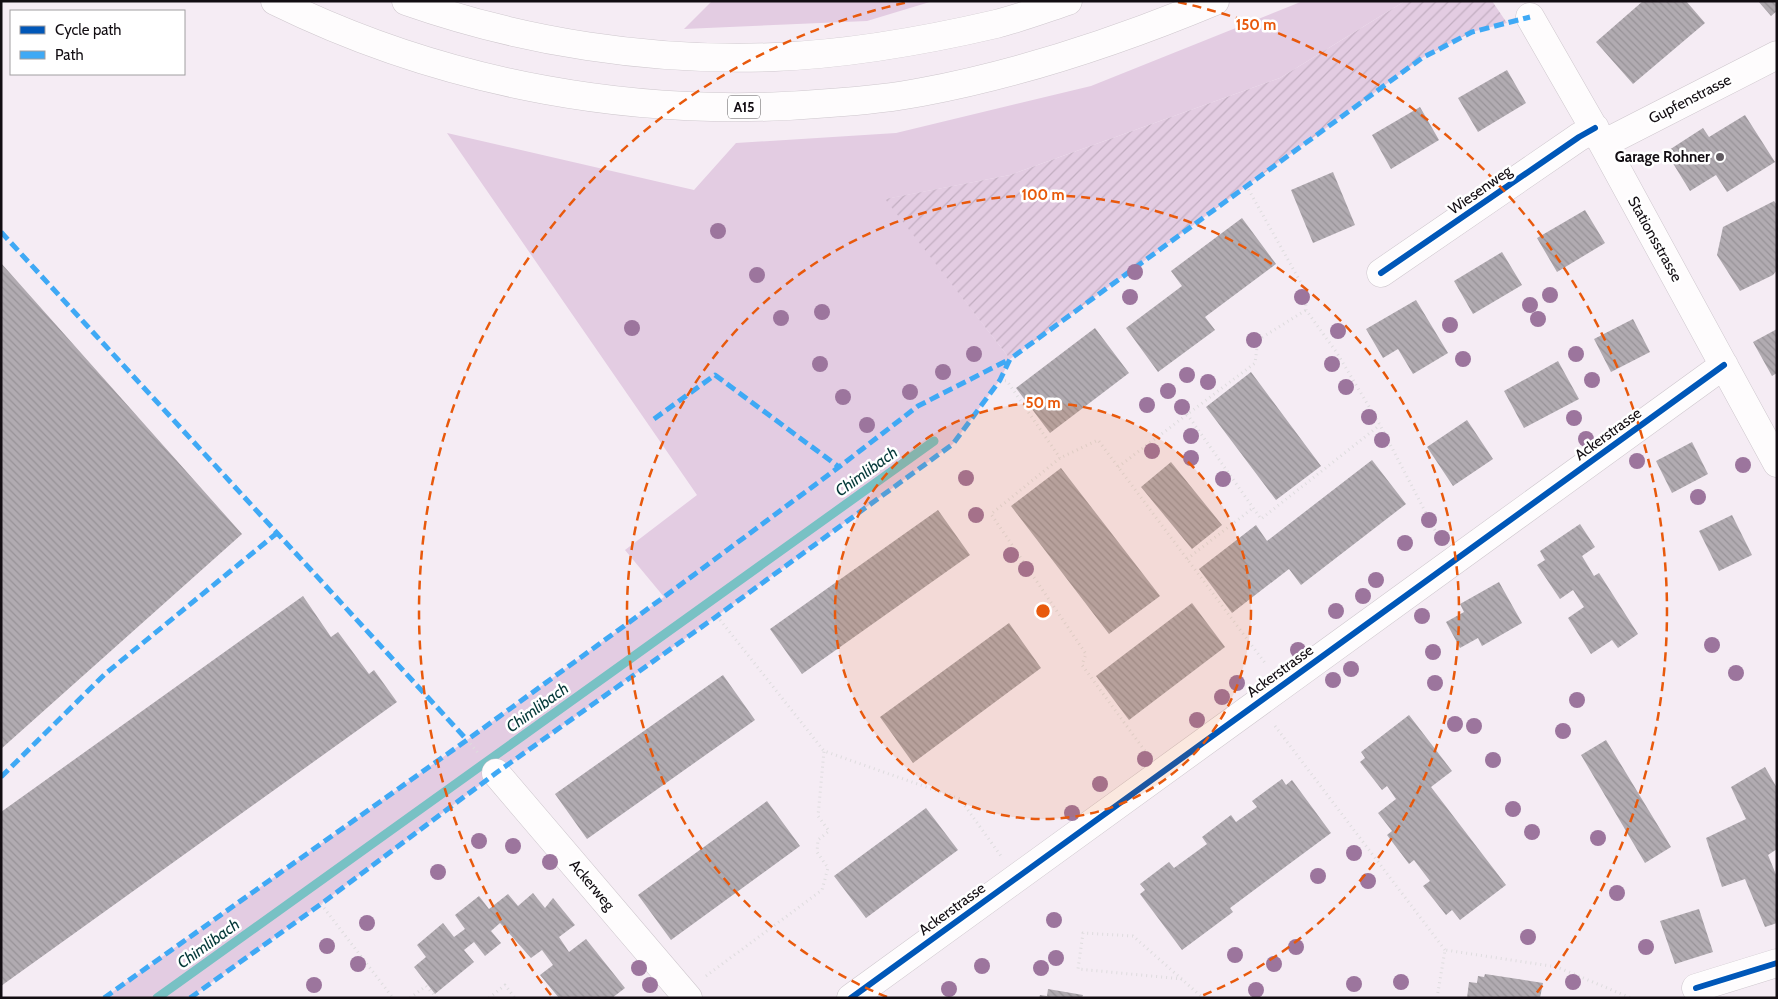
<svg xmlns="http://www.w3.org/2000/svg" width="1778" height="999" font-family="Cabin,sans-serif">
<defs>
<pattern id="garden-furrows" width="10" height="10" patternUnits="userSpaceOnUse" patternTransform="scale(1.25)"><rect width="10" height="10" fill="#e3cce2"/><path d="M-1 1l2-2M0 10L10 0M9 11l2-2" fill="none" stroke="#c2aec1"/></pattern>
<pattern id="building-back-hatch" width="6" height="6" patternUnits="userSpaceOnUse" patternTransform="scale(1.25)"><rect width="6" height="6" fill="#b1abb1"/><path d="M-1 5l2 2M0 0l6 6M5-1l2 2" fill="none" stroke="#979297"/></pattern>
</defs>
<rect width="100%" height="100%" fill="#f5ecf4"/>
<path fill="#e3cce2" d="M712 1H933L867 21 684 29Z
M1303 1H1405L1280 78 1010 175 886 199 1010 359 1000 380 953 444 717 616 496 773 321 904 190 998H104L467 740 664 597 625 550 697 495 447 133 694 190 736 143 896 133 1091 86Z"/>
<path fill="url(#garden-furrows)" d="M1405 1H1492L1507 23 1472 32 1422 58 1010 359 885 199 1010 175 1280 78Z"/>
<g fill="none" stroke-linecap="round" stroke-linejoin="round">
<path stroke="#78c1c4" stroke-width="9" d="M157 998 934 441"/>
</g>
<path fill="url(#building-back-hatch)" d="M1643 1H1686L1705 23 1633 84 1596 42Z
M1758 1H1777V11L1771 16Z
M1507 70 1526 103 1478 132 1458 98Z
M1420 107 1439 140 1391 169 1372 135Z
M1745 115 1775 162 1727 192 1716 175 1690 191 1666 152 1703 128 1709 137Z
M1333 172 1355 225 1313 243 1291 190Z
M1774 201 1777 205V270L1773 275 1740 291 1717 255 1723 227Z
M1585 210 1605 243 1557 272 1537 238Z
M1242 218 1276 264 1205 317 1215 330 1158 372 1126 328 1182 286 1171 271Z
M1502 252 1522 285 1473 314 1454 281Z
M1 263 242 534 1 749Z
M1416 300 1448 353 1413 374 1398 349 1383 358 1366 329Z
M1633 319 1650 352 1611 372 1594 339Z
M1095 328 1129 373 1050 433 1016 388Z
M1777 329V373L1772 376 1753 342Z
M1558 361 1579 399 1524 428 1504 391Z
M1251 372 1321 466 1276 500 1206 407Z
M1467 420 1493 459 1453 486 1427 447Z
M1692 442 1708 474 1672 493 1656 461Z
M1372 460 1406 504 1301 585 1289 569 1232 613 1199 569 1256 525 1267 541Z
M1171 462 1222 525 1192 549 1141 487Z
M1061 468 1160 596 1109 634 1011 506Z
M938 510 970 555 802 674 770 629Z
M1732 515 1752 555 1719 571 1699 531Z
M1580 524 1595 547 1582 556 1594 576 1599 573 1638 634 1618 648 1612 640 1591 654 1568 618 1584 607 1573 590 1560 599 1537 565 1545 560 1540 551Z
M1499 582 1522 623 1482 646 1478 638 1460 648 1446 622 1464 612 1460 604Z
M303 596 331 637 338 632 369 674 374 670 397 702 1 986V812Z
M1192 603 1225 647 1129 720 1096 676Z
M1009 623 1041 668 913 763 880 717Z
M723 675 755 720 587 839 555 794Z
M1409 715 1452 771 1431 787 1506 885 1460 920 1452 910 1446 915 1423 886 1430 881 1414 860 1409 864 1387 835 1392 831 1378 813 1396 799 1387 786 1382 790 1360 762 1365 758 1361 752Z
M1606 740 1671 847 1645 863 1581 755Z
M1765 767 1777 788V849L1768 855 1777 877V923L1765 927 1745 879 1722 887 1706 838 1746 819 1731 787Z
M1282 779 1286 785 1292 780 1331 833 1230 908 1233 912 1182 950 1140 894 1145 890 1140 884 1169 862 1174 868 1207 844 1202 837 1231 815 1236 822 1257 807 1252 801Z
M767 801 800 846 671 940 638 895Z
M926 808 958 850 866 918 834 876Z
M533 893 545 908 553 898 575 925 559 937 569 952 586 939 625 988 612 998H559L540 975 553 965 542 950 531 958 500 923 491 931 501 943 485 956 474 942 464 950 474 962 435 994 414 967 426 957 417 945 443 923 454 937 465 929 455 915 479 896 489 909 508 894 518 906Z
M1699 909 1713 952 1675 964 1660 921Z
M1485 974 1543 983 1540 998H1467L1469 982 1477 983 1478 976 1484 977Z
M1048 989 1083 995 1082 998H1039L1040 995 1047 996Z"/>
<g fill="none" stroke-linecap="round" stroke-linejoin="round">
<defs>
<path id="minor" d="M1530 17 1603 144 1777 463
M1603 144 1777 55
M1381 273 1579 137 1595 128
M496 773 688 998
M1696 988 1777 963
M851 998 1724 365"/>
<path id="highway" d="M275 1C446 85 640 120 830 103 860 101 891 98 922 92 1023 73 1119 41 1215 1
M406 1C523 42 651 62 775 57 849 54 923 41 996 24 1020 18 1044 9 1068 1"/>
</defs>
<use href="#minor" stroke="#cec7cd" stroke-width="29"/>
<use href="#highway" stroke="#cec7cd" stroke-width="29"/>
<path stroke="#dedcde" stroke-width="3" stroke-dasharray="1 4" stroke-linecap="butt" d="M1246 185 1305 290 1306 310 1337 353 1380 425 1439 538
M1000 380 1007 381 1060 458
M1187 414 1261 519 1380 425
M1118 467 1255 363 1258 340 1306 310
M1187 559 1253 508
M717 616 824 751 960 799 1001 856
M1275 726 1445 950
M467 740 479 754
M1145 751 1082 665 1086 654 991 514 1060 458 1098 440 1265 663
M321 904 393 998
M706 976 822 890 828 868 817 852 818 840 829 831 818 816 824 751
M1182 979 1078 969 1083 933 1133 936 1203 998
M410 998 426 986 437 998
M489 998 505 985 515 998
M1437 998 1445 950 1557 967 1631 998"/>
<use href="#minor" stroke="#fefcfd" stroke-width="28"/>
<use href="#highway" stroke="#fefcfd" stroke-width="28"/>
<path stroke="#3fa9f5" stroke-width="5" stroke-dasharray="10 5" stroke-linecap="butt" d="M1 232 467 740
M654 419 715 375 839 467
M1 777 105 674 277 533
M104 998 467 740 664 597 839 467 918 406 1010 359
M190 998 321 904 496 773 717 616 953 444 1000 380 1010 359 1422 58 1472 32 1530 17"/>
<defs>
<path id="cycleway" d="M1381 273 1579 137 1595 128
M1696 988 1777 963
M851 998 1724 365"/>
</defs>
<use href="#cycleway" stroke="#fff" stroke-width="9"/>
<use href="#cycleway" stroke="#0057b8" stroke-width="6"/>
</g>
<g fill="#9c759d">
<circle cx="718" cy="231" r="8"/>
<circle cx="1135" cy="272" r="8"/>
<circle cx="757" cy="275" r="8"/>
<circle cx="1550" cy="295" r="8"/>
<circle cx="1130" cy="297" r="8"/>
<circle cx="1302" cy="297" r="8"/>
<circle cx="1530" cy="305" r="8"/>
<circle cx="822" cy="312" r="8"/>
<circle cx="781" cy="318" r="8"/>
<circle cx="1538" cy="319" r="8"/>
<circle cx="1450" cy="325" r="8"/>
<circle cx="632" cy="328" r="8"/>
<circle cx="1338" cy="331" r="8"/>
<circle cx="1254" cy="340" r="8"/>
<circle cx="974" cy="354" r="8"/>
<circle cx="1576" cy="354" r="8"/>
<circle cx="1463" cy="359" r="8"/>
<circle cx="820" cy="364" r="8"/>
<circle cx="1332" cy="364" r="8"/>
<circle cx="943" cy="372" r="8"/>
<circle cx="1187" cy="375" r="8"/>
<circle cx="1592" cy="380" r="8"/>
<circle cx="1208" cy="382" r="8"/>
<circle cx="1346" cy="387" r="8"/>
<circle cx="1168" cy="391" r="8"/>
<circle cx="910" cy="392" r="8"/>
<circle cx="843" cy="397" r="8"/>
<circle cx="1147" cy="405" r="8"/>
<circle cx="1182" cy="407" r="8"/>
<circle cx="1369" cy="417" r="8"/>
<circle cx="1574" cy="418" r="8"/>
<circle cx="867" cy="425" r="8"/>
<circle cx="1191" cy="436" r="8"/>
<circle cx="1586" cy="439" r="8"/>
<circle cx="1382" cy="440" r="8"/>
<circle cx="1152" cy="451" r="8"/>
<circle cx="1191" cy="458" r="8"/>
<circle cx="1637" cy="461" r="8"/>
<circle cx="1743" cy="465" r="8"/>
<circle cx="966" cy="478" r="8"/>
<circle cx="1223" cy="479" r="8"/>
<circle cx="1698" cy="497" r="8"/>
<circle cx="976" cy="515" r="8"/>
<circle cx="1429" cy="520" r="8"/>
<circle cx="1442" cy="538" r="8"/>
<circle cx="1405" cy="543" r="8"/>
<circle cx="1011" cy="555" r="8"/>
<circle cx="1026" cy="569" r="8"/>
<circle cx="1376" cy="580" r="8"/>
<circle cx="1363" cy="596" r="8"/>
<circle cx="1336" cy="611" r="8"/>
<circle cx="1422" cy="616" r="8"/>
<circle cx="1712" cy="645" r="8"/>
<circle cx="1298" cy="650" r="8"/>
<circle cx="1433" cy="652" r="8"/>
<circle cx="1351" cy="669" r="8"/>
<circle cx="1736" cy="673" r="8"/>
<circle cx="1333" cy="680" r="8"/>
<circle cx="1237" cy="683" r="8"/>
<circle cx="1435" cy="683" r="8"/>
<circle cx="1222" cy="697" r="8"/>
<circle cx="1577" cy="700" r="8"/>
<circle cx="1197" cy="720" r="8"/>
<circle cx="1455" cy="724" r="8"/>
<circle cx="1474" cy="726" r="8"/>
<circle cx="1563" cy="731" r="8"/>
<circle cx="1145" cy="759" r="8"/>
<circle cx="1493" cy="760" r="8"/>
<circle cx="1100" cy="784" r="8"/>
<circle cx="1513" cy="809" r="8"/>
<circle cx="1072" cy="813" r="8"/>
<circle cx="1532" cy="832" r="8"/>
<circle cx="1598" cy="838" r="8"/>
<circle cx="479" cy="841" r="8"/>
<circle cx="513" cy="846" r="8"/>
<circle cx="1354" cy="853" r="8"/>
<circle cx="550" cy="862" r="8"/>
<circle cx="438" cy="872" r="8"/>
<circle cx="1318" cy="876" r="8"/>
<circle cx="1368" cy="881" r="8"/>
<circle cx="1617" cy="893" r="8"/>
<circle cx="1054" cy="920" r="8"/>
<circle cx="367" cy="923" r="8"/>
<circle cx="1528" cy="937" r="8"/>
<circle cx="327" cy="946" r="8"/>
<circle cx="1296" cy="947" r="8"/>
<circle cx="1646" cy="947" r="8"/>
<circle cx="1235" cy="955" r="8"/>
<circle cx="1056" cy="958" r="8"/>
<circle cx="358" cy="964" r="8"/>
<circle cx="1274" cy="964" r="8"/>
<circle cx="982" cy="966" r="8"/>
<circle cx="639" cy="968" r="8"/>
<circle cx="1041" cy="968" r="8"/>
<circle cx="1401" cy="982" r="8"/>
<circle cx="1573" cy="982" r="8"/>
<circle cx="1354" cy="984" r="8"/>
<circle cx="314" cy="985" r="8"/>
<circle cx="650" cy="985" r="8"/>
<circle cx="949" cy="989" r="8"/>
<circle cx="1256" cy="990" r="8"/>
</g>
<circle cx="1043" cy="611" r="208" fill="#e8590c" fill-opacity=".12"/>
<g fill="none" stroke="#e8590c" stroke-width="2.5" stroke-dasharray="9 6">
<circle cx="1043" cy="611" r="208"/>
<path d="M887 997A416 416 0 1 1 1199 997"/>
<path d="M551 995A624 624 0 0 1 908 2M1178 2A624 624 0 0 1 1535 995"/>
</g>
<circle fill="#615b61" stroke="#fff" stroke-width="2" cx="1720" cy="157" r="5"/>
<g text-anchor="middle" stroke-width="5" stroke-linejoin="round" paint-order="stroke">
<rect fill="#fff" stroke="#595659" stroke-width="1" x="728" y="95.5" width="32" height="23" rx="4"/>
<g font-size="14" font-weight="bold" fill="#120d12">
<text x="744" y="112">A15</text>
</g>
<g font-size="15" fill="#120d12" stroke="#fff">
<text transform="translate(1690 99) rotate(-27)" y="5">Gupfenstrasse</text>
<text transform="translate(1480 190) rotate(-35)" y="5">Wiesenweg</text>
<text transform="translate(1655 239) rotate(61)" y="5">Stationsstrasse</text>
<text transform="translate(1608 434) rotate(-36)" y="5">Ackerstrasse</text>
<text transform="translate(1280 671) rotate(-36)" y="5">Ackerstrasse</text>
<text transform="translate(592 885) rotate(50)" y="5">Ackerweg</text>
<text transform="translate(952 909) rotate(-36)" y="5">Ackerstrasse</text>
</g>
<g font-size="15" font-weight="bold" fill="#120d12" stroke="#fff" text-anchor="end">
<text x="1710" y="162">Garage Rohner</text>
</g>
<g font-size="16" font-style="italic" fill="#043838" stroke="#fff">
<text transform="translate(866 471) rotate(-36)" y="6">Chimlibach</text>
<text transform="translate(537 707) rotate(-36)" y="6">Chimlibach</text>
<text transform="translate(208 943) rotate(-36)" y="6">Chimlibach</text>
</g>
</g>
<circle cx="1043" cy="611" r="8" fill="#e8590c" stroke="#fff" stroke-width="2.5"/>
<g font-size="15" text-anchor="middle" font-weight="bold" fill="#e8590c" stroke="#fff" stroke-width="5" stroke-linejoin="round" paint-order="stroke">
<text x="1256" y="30">150 m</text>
<text x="1043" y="200">100 m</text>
<text x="1043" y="408">50 m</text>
</g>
<rect width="1778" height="999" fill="none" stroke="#120d12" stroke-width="5"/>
<rect x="10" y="10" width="175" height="65" fill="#ffffff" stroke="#a09ea0"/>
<rect x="20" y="26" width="25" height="8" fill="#0057b8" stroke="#a09ea0"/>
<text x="55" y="35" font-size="15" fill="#120d12">Cycle path</text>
<rect x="20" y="51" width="25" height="8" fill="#3fa9f5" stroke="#a09ea0"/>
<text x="55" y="60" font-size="15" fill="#120d12">Path</text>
</svg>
